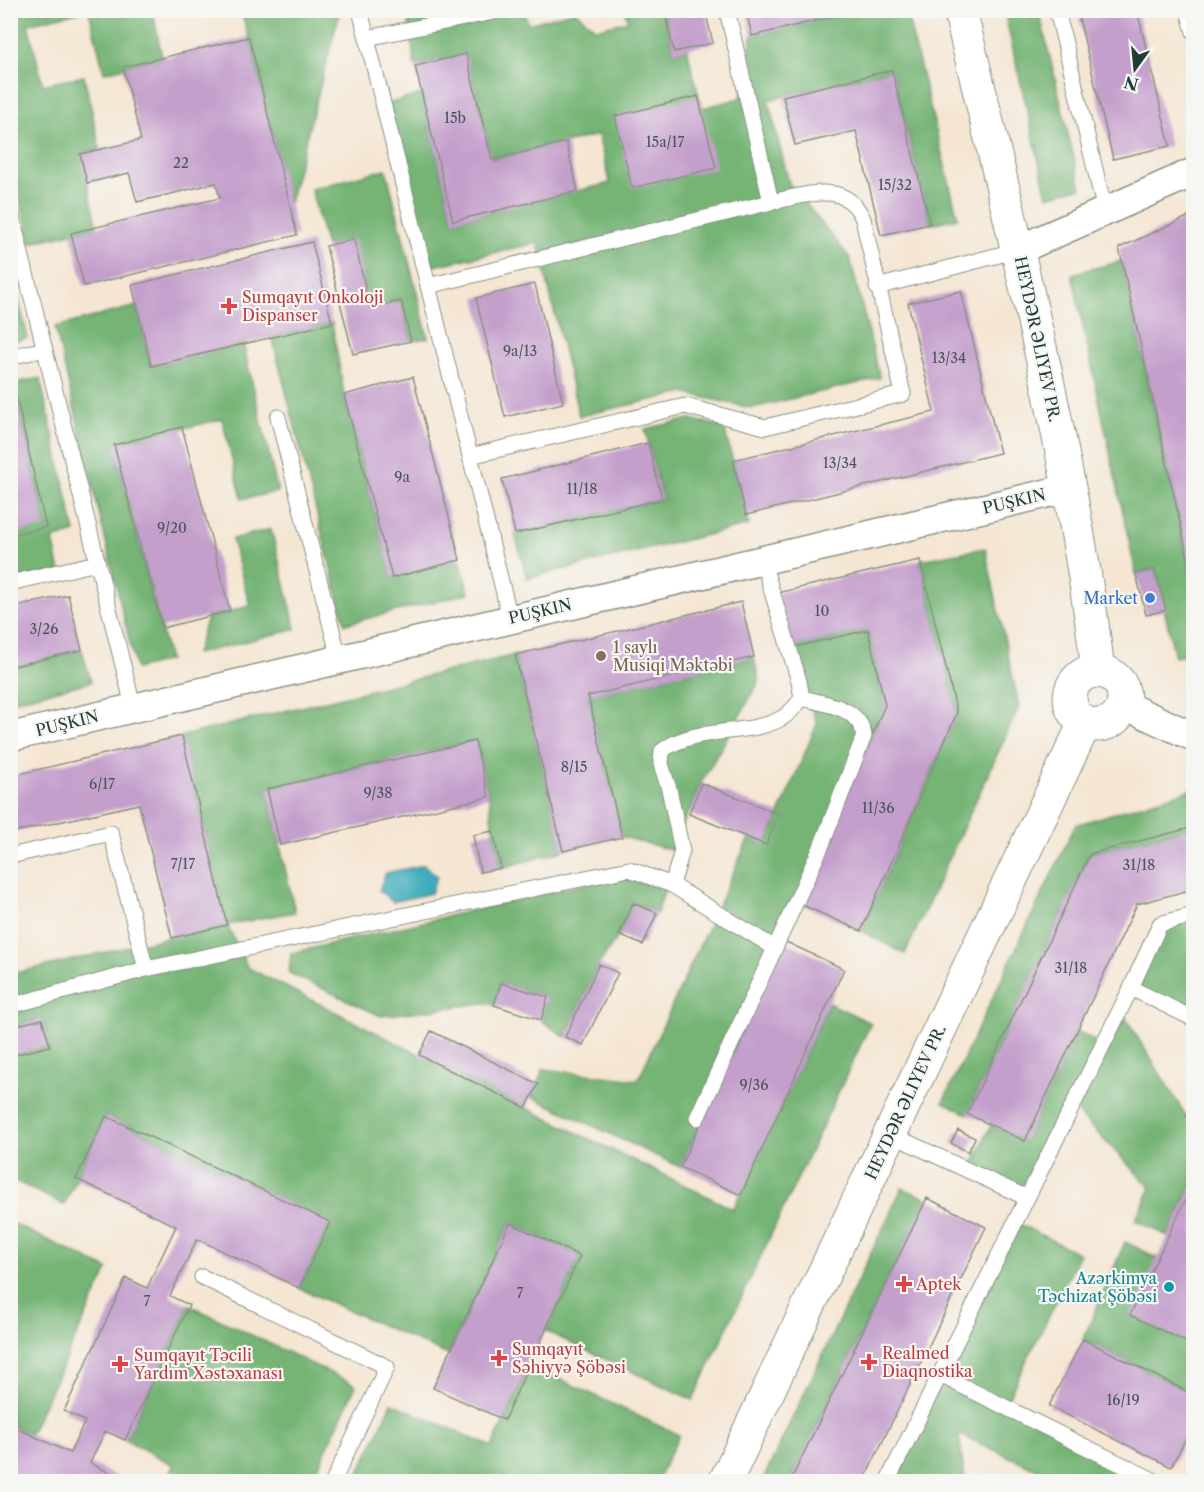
<svg xmlns="http://www.w3.org/2000/svg" width="1204" height="1492" font-family="'Libre Caslon Text',serif">
<rect width="100%" height="100%" fill="#f6f6f2"/>
<filter id="ink" filterUnits="userSpaceOnUse"><feTurbulence type="fractalNoise" baseFrequency=".0167" numOctaves="2"/><feDisplacementMap in="SourceGraphic" scale="12" xChannelSelector="R" yChannelSelector="G"/><feConvolveMatrix kernelMatrix="1 2 1 2 8 2 1 2 1" color-interpolation-filters="sRGB"/></filter>
<filter id="wash" filterUnits="userSpaceOnUse"><feTurbulence type="fractalNoise" baseFrequency=".008" numOctaves="4" result="noise"/><feDisplacementMap in="SourceGraphic" scale="24" xChannelSelector="R" yChannelSelector="G"/><feGaussianBlur stdDeviation="1.35" result="paint"/><feColorMatrix in="noise" values="0 0 0 0 0 0 0 0 0 0 0 0 0 0 0 0 0 1.4 0 .05"/><feComposite in="paint" operator="in"/></filter>
<g filter="url(#wash)">
<rect width="100%" height="100%" fill="#f5e6d3"/>
<path fill="#74b475" stroke="#4a7854" stroke-width="1.5" d="M10 11H82L28 24 43 85 84 76 100 149 81 154 97 227 30 243 11 161Z
M89 11H153L162 58 104 72Z
M241 11H340L289 203 249 37Z
M407 11H524L528 24 575 11 596 29 628 21 625 11H664L674 52 687 49 702 108 741 98 752 36 847 13V11H906L958 218 930 224 892 70 768 100 789 183 850 258 880 378 752 408 683 393 579 416 538 243 424 268 383 105 422 94 453 221 610 183 598 135 492 160 466 54 415 66Z
M1004 11H1039L1081 188 1047 196Z
M386 169 428 338 411 341 401 301 370 308 353 240 326 246 311 189Z
M1122 261 1193 585V653L1175 657 1155 569 1136 574 1072 274Z
M10 264 28 338 11 342H10Z
M137 306 151 366 243 344 278 492 242 499 222 419 114 445 169 660 136 669 55 327Z
M332 323 344 395 392 578 460 560 469 593 345 624 272 337Z
M40 378 75 532 53 539 60 572 11 583 10 535 46 526 13 383Z
M690 419 724 427 749 525 527 578 515 534 662 499 645 429Z
M271 529 296 629 196 654 207 617 250 606 232 539Z
M985 548 1019 707 905 954 861 931 957 713 920 560Z
M868 630 885 705 784 941 680 1167 532 1097 543 1069 638 1080 749 838 766 845 817 724 790 648Z
M82 650 91 682 11 701V667Z
M515 655 563 851 501 868 493 831 489 797 475 741 267 789 295 912 227 925 248 968 526 1108 733 1209 829 1003 871 1023 693 1400 545 1331 580 1256 510 1223 448 1355 299 1288 329 1222 106 1116 64 1205 11 1179V1056L50 1046 42 1019 11 1027V974L227 924 182 736Z
M754 657 759 682 701 783 672 850 622 837 588 696Z
M1193 789V827L1090 854 967 1114 943 1102 1075 825Z
M618 876 665 889 657 913 633 903 619 935 599 964 565 1037 541 1020 548 997 501 983 494 1005 485 1003 381 1016 289 973 291 953Z
M1193 915V1019L1131 988 1160 924Z
M1125 1017 1186 1116 1193 1120V1182L1168 1236 1135 1220 1151 1188 1077 1112Z
M1077 1031 1102 1045 1027 1198 970 1170 991 1125 1025 1141Z
M902 1188 927 1198 790 1481 762 1482Z
M10 1222 108 1269 30 1434 11 1425Z
M1015 1222 1080 1254 1004 1406 1157 1481H1063L959 1434 965 1481 887 1482Z
M1125 1242 1158 1258 1193 1331V1388L1189 1392 1083 1339Z
M189 1305 356 1385 312 1481H165L174 1465 125 1440Z
M530 1365 679 1435 657 1481H355L392 1403 492 1447Z"/>
<path fill="#3eacbd" stroke="#2e7478" stroke-width="1.5" d="M424 865 437 876 431 893 393 902 379 890 386 873Z"/>
<g id="blocks">
<path fill="#c49fcc" d="M664 10H705L713 43 674 52Z
M746 10H847L848 13 752 36Z
M1077 10H1137L1170 146 1113 159Z
M249 37 297 235 84 286 71 233 220 198 216 183 137 202 129 173 87 183 80 154 141 140 123 67Z
M466 54 492 160 566 142 578 191 453 221 415 66Z
M892 70 930 224 881 235 856 131 795 145 783 96Z
M698 96 716 168 632 188 615 116Z
M1194 214V277L1190 279 1194 295 1193 581 1119 248Z
M354 239 370 308 401 301 411 341 353 354 326 246Z
M312 242 332 323 151 366 132 285Z
M535 284 563 403 505 417 476 298Z
M961 291 1000 453 746 515 733 460 934 412 908 303Z
M413 377 460 560 392 578 344 395Z
M10 383H13L46 527 10 535Z
M182 427 230 611 162 628 114 445Z
M648 443 662 499 515 534 502 479Z
M920 560 957 713 861 931 800 904 885 705 868 630 790 648 777 593Z
M1155 569 1166 610 1146 615 1136 574Z
M68 595 82 650 10 667V608Z
M741 602 754 657 588 696 622 837 563 851 515 655Z
M182 736 227 925 172 938 139 804 10 833V776Z
M475 741 489 797 280 845 267 789Z
M701 783 779 814 766 845 689 814Z
M1194 827V889L1137 904 1025 1141 967 1114 1090 854Z
M493 831 501 868 480 872 473 835Z
M633 903 657 913 643 945 619 935Z
M784 941 844 969 741 1195 680 1167Z
M10 946 18 972 10 974Z
M599 964 618 973 583 1045 565 1037Z
M501 983 548 997 541 1020 494 1005Z
M42 1019 50 1046 10 1056V1027Z
M431 1031 538 1084 526 1108 419 1055Z
M1194 1102V1120L1186 1116Z
M106 1116 330 1222 299 1288 197 1239 170 1296 189 1305 125 1440 105 1431 90 1463 128 1482H10V1425L70 1453 85 1421 64 1411 126 1278 147 1288 176 1226 76 1179Z
M958 1130 975 1138 968 1152 951 1143Z
M1194 1182V1331L1188 1343 1130 1315Z
M927 1198 986 1227 863 1482H790Z
M510 1223 580 1256 504 1420 433 1388Z
M1083 1339 1194 1395V1423L1171 1467 1049 1406Z
M1049 1475 1063 1482H1046Z"/>
</g>
</g>
<g filter="url(#ink)">
<use href="#blocks" fill-opacity="0" stroke="#8a9284" stroke-width="1.5"/>
<g fill="none" stroke-linecap="round" stroke-linejoin="round">
<defs>
<path id="lane" d="M360 10 510 618
M727 10 771 202
M1057 10 1105 211
M1188 10 1194 32
M367 38 503 10
M10 209 133 706
M428 286 771 202C805 196 845 178 863 219L903 394 765 427 685 406 470 456
M877 287 1018 250
M10 357 45 349
M278 417 339 658
M10 583 97 563
M10 856 111 833 146 969
M672 885 682 851 669 789 661 764 662 751C694 725 750 737 782 718 790 713 796 706 802 698L799 681 762 559
M1131 988 1194 1019
M10 1006 146 969 629 869 672 885 775 948 821 847 864 736C860 707 826 704 802 698
M697 1118 775 948
M890 1134 1027 1198 1131 988 1160 924 1194 915
M202 1277 387 1367 333 1482
M940 1375 1157 1482
M887 1482 1027 1198"/>
<path id="street" d="M1018 250 1194 172
M1124 705 1194 737
M10 737 1070 488"/>
<path id="secondary" d="M960 10C988 127 1017 244 1043 361 1065 464 1086 566 1098 671
M1070 698a27 27 0 1 1 54 0a27 27 0 1 1-54 0Z
M725 1482 1085 723"/>
</defs>
<use href="#lane" stroke="#8a9284" stroke-width="17"/>
<use href="#street" stroke="#8a9284" stroke-width="31"/>
<use href="#secondary" stroke="#8a9284" stroke-width="35"/>
<use href="#lane" stroke="#fff" stroke-width="15"/>
<use href="#street" stroke="#fff" stroke-width="28"/>
<use href="#secondary" stroke="#fff" stroke-width="33"/>
</g>
</g>
<g fill="#e0444e" stroke="#f6f6f2" stroke-width="2">
<path d="M226 297h6v6h6v6h-6v6h-6v-6h-6v-6h6z"/>
<path d="M901 1275h6v6h6v6h-6v6h-6v-6h-6v-6h6z"/>
<path d="M496 1349h6v6h6v6h-6v6h-6v-6h-6v-6h6z"/>
<path d="M866 1353h6v6h6v6h-6v6h-6v-6h-6v-6h6z"/>
<path d="M117 1355h6v6h6v6h-6v6h-6v-6h-6v-6h6z"/>
</g>
<circle fill="#3f7fe0" stroke="#f6f6f2" stroke-width="2" cx="1150" cy="598" r="6"/>
<circle fill="#8d6e63" stroke="#f6f6f2" stroke-width="2" cx="601" cy="656" r="6"/>
<circle fill="#0f9aa8" stroke="#f6f6f2" stroke-width="2" cx="1169" cy="1287" r="6"/>
<g text-anchor="middle" stroke-width="4.5" stroke-linejoin="round" paint-order="stroke">
<g font-size="14" fill="#48565a">
<text x="455" y="123">15b</text>
<text x="665" y="147">15a/17</text>
<text x="181" y="168">22</text>
<text x="895" y="190">15/32</text>
<text x="520" y="356">9a/13</text>
<text x="949" y="363">13/34</text>
<text x="840" y="468">13/34</text>
<text x="402" y="482">9a</text>
<text x="582" y="494">11/18</text>
<text x="172" y="533">9/20</text>
<text x="822" y="616">10</text>
<text x="44" y="634">3/26</text>
<text x="574" y="772">8/15</text>
<text x="102" y="789">6/17</text>
<text x="378" y="798">9/38</text>
<text x="878" y="813">11/36</text>
<text x="183" y="869">7/17</text>
<text x="1139" y="870">31/18</text>
<text x="1071" y="973">31/18</text>
<text x="754" y="1090">9/36</text>
<text x="520" y="1298">7</text>
<text x="147" y="1306">7</text>
<text x="1123" y="1405">16/19</text>
</g>
<g font-size="16" fill="#be3a42" stroke="#f6f6f2" text-anchor="start">
<text x="242" y="303">Sumqayıt Onkoloji<tspan x="242" dy="18">Dispanser</tspan></text>
<text x="916" y="1290">Aptek</text>
<text x="512" y="1355">Sumqayıt<tspan x="512" dy="18">Səhiyyə Şöbəsi</tspan></text>
<text x="882" y="1359">Realmed<tspan x="882" dy="18">Diaqnostika</tspan></text>
<text x="134" y="1361">Sumqayıt Təcili<tspan x="134" dy="18">Yardım Xəstəxanası</tspan></text>
</g>
<g font-size="16" fill="#1f3d34" stroke="#f6f6f2">
<text transform="translate(1038 339) rotate(78)" y="6">HEYDƏR ƏLIYEV PR.</text>
<text transform="translate(1014 501) rotate(-13)" y="6">PUŞKIN</text>
<text transform="translate(540 611) rotate(-13)" y="6">PUŞKIN</text>
<text transform="translate(67 723) rotate(-14)" y="6">PUŞKIN</text>
<text transform="translate(905 1102) rotate(-65)" y="6">HEYDƏR ƏLIYEV PR.</text>
</g>
<g font-size="16" fill="#366cbe" stroke="#f6f6f2" text-anchor="end">
<text x="1138" y="604">Market</text>
</g>
<g font-size="16" fill="#785e54" stroke="#f6f6f2" text-anchor="start">
<text x="613" y="653">1 saylı<tspan x="613" dy="18">Musiqi Məktəbi</tspan></text>
</g>
<g font-size="16" fill="#0d838f" stroke="#f6f6f2" text-anchor="end">
<text x="1157" y="1284">Azərkimya<tspan x="1157" dy="18">Təchizat Şöbəsi</tspan></text>
</g>
</g>
<rect width="1204" height="1492" fill="none" stroke="#f6f6f2" stroke-width="36"/>
<g transform="translate(1135 69) rotate(195)" stroke="#f6f6f2" stroke-width="4.5" paint-order="stroke">
<path d="M0-4.5L10 22L0 15L-10 22Z" fill="#1f3d34"/>
<text y="-9" font-size="16" font-weight="bold" text-anchor="middle" fill="#1f3d34">N</text>
</g>
</svg>
